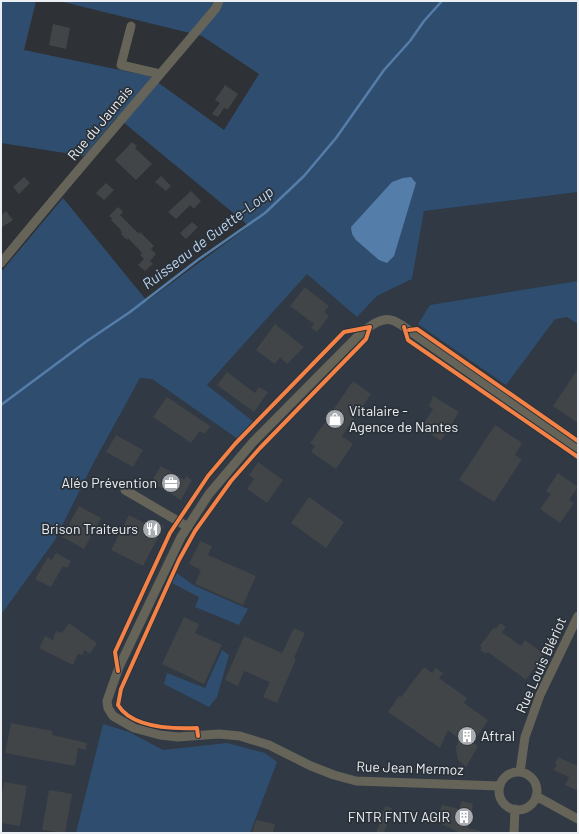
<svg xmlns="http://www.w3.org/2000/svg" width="579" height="834" font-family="Barlow,sans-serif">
<rect width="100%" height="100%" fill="#2e3135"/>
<path fill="#303944" d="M578 192V833H1V615L55 540 93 464 140 378 152 379 239 440 254 422 207 385 307 273 357 317 377 296 412 279 424 211Z"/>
<path fill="#2f4e6f" d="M1 1H36L24 50 149 76 224 130 259 74 202 36 59 1H578V192L424 211 412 279 377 296 357 317 307 274 207 385 254 422 239 440 152 379 140 378 93 464 55 540 1 615V272L63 198 147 301 249 226 117 117 84 156 1 143Z
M578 281V324L567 317 555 319 506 385 418 324 430 305Z
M177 573 193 585 248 609 239 625 195 607 199 597 172 583Z
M222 650 229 655 217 697 209 707 164 684 167 673 205 688Z
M103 724 129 732 163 750 227 743 265 753 277 762 250 833H76Z"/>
<path fill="#557da9" d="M411 177 416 183 394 256 387 263 379 260 356 240 352 234 351 227 392 182 403 178Z"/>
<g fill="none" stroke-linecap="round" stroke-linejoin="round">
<path stroke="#557da9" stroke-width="2.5" d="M1 405 87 341 130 312 199 259 265 213 304 176 336 138 384 70 410 41 424 21 442 1"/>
</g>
<path fill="#424548" d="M53 24 70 28 66 49 49 45Z
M225 85 238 94 228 109 224 108 218 117 212 114 220 103 215 100Z
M132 142 137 146 135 148 152 164 136 180 115 160Z
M161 176 171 186 166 191 155 182Z
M24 177 30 183 19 194 13 187Z
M106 183 114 190 104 200 96 193Z
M191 191 201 201 194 209 190 205 176 219 168 212Z
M118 207 123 212 120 215 139 234 140 232 154 246 151 249 156 254 150 261 153 264 145 271 138 265 144 259 140 255 142 253 128 238 127 240 121 234 122 233 120 229 111 220 112 218 109 216Z
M6 211 13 220 1 228V215Z
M192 222 198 227 186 239 180 233Z
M305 287 329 306 324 312 329 316 317 332 311 328 314 324 290 306Z
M275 324 304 347 287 364 280 357 275 364 256 350Z
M578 369V423L553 406Z
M227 372 255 393 259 387 268 392 254 412 217 385Z
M353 381 371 394 342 436 353 444 336 469 311 452 315 446 310 443 327 420 324 418 330 409 333 410Z
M433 396 459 412 441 441 421 428 433 409 429 406Z
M167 397 210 426 205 434 200 431 191 443 153 417Z
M495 425 522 443 515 455 522 459 494 502 459 480Z
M116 435 143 450 133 467 106 452Z
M258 462 283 480 267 503 247 489 254 479 249 475Z
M161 466 184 480 186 476 192 480 181 500 151 482Z
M558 473 578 487 569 500 574 503 560 523 540 509 551 494 546 491Z
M309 497 344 522 326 548 291 523Z
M79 506 101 518 84 549 62 537Z
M129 515 146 524 149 519 164 526 143 566 111 550Z
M200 541 212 546 208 555 256 576 243 605 195 584 201 570 189 564Z
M56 553 71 561 67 568 63 566 51 587 35 579 48 557 52 560Z
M184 617 199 624 195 633 222 645 204 684 162 664Z
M69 623 97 643 90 654 84 650 83 655 78 654 73 665 39 648 45 636 53 640 56 631 62 633Z
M500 623 506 627 502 632 521 646 525 640 544 654 526 680 488 652 486 654 480 650 482 648 480 646 494 627 496 629Z
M294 628 305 633 294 658 296 659 277 703 263 697 270 682 244 671 238 686 225 680 244 636 282 653Z
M424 667 432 673 436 668 443 673 439 678 467 698 464 703 488 720 473 743 478 746 466 767 459 761 457 756 456 747 459 739 448 730 440 748 388 712 399 696 401 697Z
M11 723 52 731V735L87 743 86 750 78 748 75 766 5 753Z
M558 757 578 766V791L565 785 569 777 553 770 557 765 555 764Z
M4 782 27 786 20 826 1 823V799Z
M49 790 72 794 65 833 42 830Z
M462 801 473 804 468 828 480 831V833H460L435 821 442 805 459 809Z
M385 806 392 808 389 819 384 833H376Z
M256 820 275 824 273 833H252Z"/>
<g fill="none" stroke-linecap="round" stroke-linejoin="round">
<path stroke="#666458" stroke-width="9" d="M131 26 121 65 160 74
M1 263C71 177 145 93 216 8L219 1
M125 490 188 527
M520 772 525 737 540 695 578 616
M499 791a19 19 0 1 1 38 0a19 19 0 1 1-38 0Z
M500 786 356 781 334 775 311 766 269 745 240 736 219 734 178 737 160 735 134 728 113 716 108 708 107 701 119 667 181 537 209 494 253 442 361 333C369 327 381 317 391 320 394 320 397 323 400 324L578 449
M536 796 578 819
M514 833 515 809"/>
<defs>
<path id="cycleway" d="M404 327 408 340 578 457
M409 330 417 329 578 441
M118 671 115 652 170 533 208 476 235 444 344 332 370 327
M198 736 197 728C173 729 132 728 118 705L121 689 179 560 195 531 231 481 260 448 366 339 370 327"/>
</defs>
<use href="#cycleway" stroke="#2b3138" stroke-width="6"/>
<use href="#cycleway" stroke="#f48246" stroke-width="4"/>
</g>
<defs>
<symbol id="shop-disc" viewBox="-11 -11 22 22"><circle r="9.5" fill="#a9acb1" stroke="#2b3138"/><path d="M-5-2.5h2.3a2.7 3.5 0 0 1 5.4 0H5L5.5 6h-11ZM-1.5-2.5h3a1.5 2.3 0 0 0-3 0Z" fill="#fff"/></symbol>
<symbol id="office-disc" viewBox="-11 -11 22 22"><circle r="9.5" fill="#a9acb1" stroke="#2b3138"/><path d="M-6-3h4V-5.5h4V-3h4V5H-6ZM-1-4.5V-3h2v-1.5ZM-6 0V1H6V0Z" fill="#fff"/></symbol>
<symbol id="restaurant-disc" viewBox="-11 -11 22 22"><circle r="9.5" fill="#a9acb1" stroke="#2b3138"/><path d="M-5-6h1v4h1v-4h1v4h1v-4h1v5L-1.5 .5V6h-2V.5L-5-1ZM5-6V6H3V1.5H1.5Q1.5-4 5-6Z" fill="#fff"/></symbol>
<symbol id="building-disc" viewBox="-11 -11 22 22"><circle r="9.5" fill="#a9acb1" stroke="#2b3138"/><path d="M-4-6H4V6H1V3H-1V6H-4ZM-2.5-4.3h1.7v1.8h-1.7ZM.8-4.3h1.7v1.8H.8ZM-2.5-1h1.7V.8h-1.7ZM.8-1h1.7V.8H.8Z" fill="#fff"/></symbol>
</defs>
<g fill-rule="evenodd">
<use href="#shop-disc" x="324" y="408" width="22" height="22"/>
<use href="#office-disc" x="160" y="472" width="22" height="22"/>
<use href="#restaurant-disc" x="141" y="518" width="22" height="22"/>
<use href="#building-disc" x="456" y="725" width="22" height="22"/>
<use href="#building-disc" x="453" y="806" width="22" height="22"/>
</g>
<g text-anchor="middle" stroke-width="3.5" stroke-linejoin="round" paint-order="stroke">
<g font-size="14" fill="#ebeff4" stroke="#2b3138">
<text transform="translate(100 123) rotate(-50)" y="5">Rue du Jaunais</text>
<text transform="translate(541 665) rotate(-66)" y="5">Rue Louis Blériot</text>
<text transform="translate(410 768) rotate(2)" y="5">Rue Jean Mermoz</text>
</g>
<g font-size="14" fill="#ebeff4" stroke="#2b3138" text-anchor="end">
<text x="349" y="416" text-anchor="start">Vitalaire -<tspan x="349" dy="16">Agence de Nantes</tspan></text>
<text x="157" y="488">Aléo Prévention</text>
<text x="138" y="534">Brison Traiteurs</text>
<text x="481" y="741" text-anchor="start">Aftral</text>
<text x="450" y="822">FNTR FNTV AGIR</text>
</g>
<g font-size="15" font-style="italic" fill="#bdd6f2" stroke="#2b3138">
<text transform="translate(208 238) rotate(-37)" y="5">Ruisseau de Guette-Loup</text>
</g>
</g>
<rect width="579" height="834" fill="none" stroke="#ebeff4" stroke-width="4"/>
</svg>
